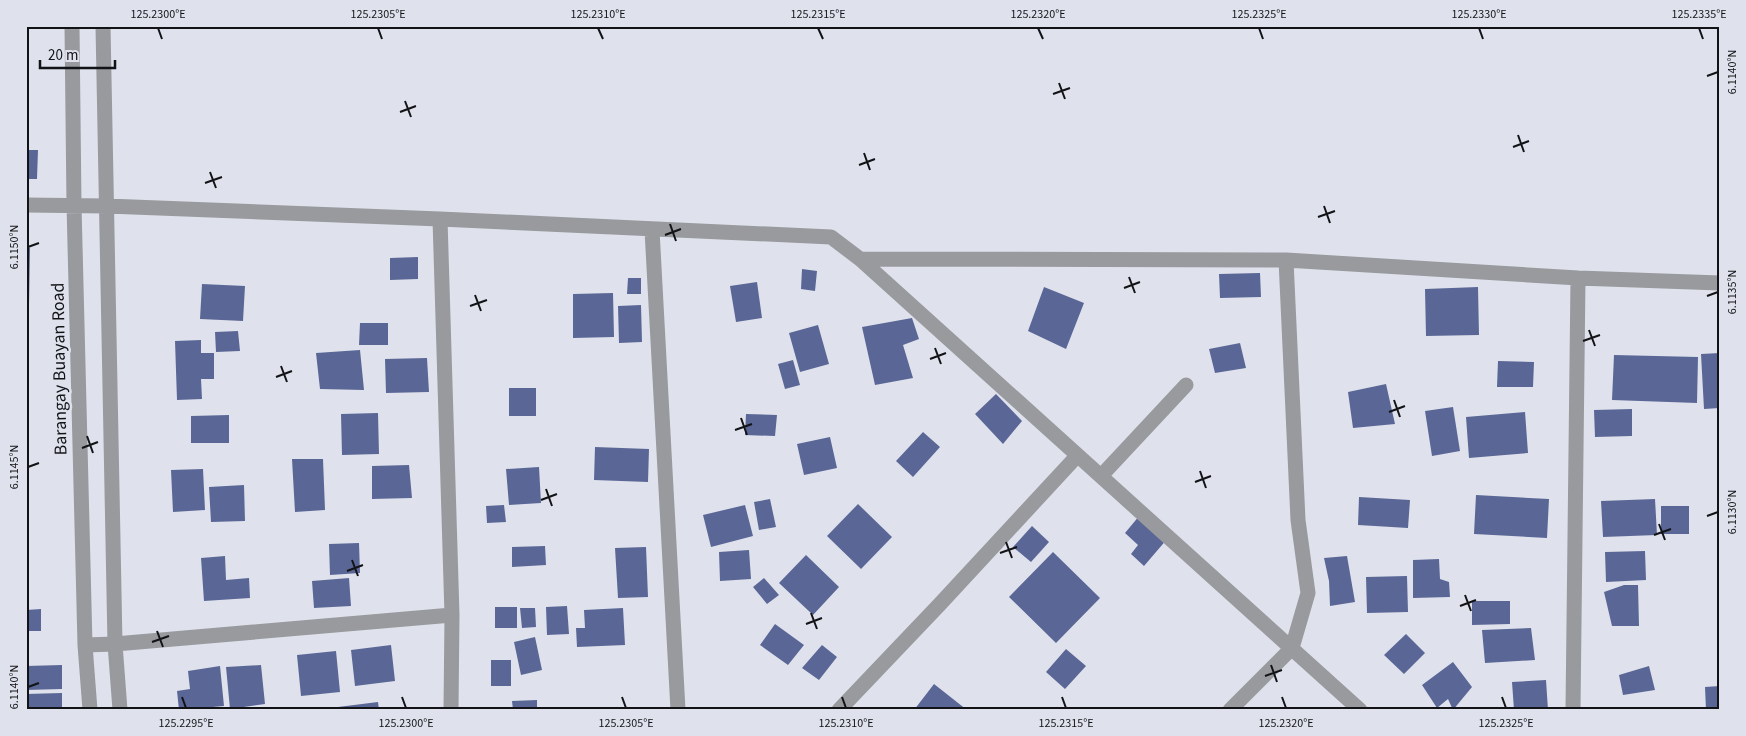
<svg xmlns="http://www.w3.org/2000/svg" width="1746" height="736" font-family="'Source Sans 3',sans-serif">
<rect width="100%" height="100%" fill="#dfe2ec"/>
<path fill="#5a6796" d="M26 150H38L37 179H26Z
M26 248H30L29 306H26Z
M418 257V279L390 280V258Z
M802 269 817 271 815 291 801 289Z
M1260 273 1261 297 1220 298 1219 274Z
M628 278H641V294H627Z
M757 282 762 318 736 322 730 286Z
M202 284 245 286 243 321 200 319Z
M1044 287 1084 303 1066 349 1028 331Z
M1478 287 1479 335 1426 336 1425 289Z
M613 293 614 337 573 338V294Z
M641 305 642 342 619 343 618 306Z
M912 318 919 339 903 345 913 378 875 385 862 327Z
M360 323H388V345H359Z
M818 325 829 364 800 372 789 333Z
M238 331 240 351 216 352 215 332Z
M201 340V353H214V379H201L202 399 177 400 175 341Z
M1240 343 1246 368 1215 373 1209 349Z
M360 350 364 390 320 389 316 353Z
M1720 353V408L1704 409 1701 354Z
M1614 355 1698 357 1697 403 1612 400Z
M427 358 429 392 386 393 385 359Z
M793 360 800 385 785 389 778 364Z
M1498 361 1534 362 1533 387H1497Z
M1386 384 1395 424 1353 428 1348 392Z
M509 388H536V416H509Z
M996 394 1022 421 1003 444 975 414Z
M1453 407 1460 451 1432 456 1425 411Z
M1632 409V436L1595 437 1594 410Z
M1525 412 1528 453 1469 458 1466 417Z
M378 413 379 454 342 455 341 414Z
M746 414 777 415 775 436 745 435Z
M229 415V443H191V416Z
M923 432 940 447 913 477 896 461Z
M830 437 837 468 804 475 797 444Z
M595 447 649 449 648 482 594 480Z
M292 459H323L325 510 295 512Z
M409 465 412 498 372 499V466Z
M539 467 541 503 509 505 506 469Z
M203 469 205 510 173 512 171 470Z
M244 485 245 521 211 522 209 487Z
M1476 495 1549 499 1547 538 1474 534Z
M1359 497 1410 500 1408 528 1358 525Z
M770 499 776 527 759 530 754 502Z
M1655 499 1657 535 1603 537 1601 501Z
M858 504 892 537 861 569 827 536Z
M504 505 506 522 487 523 486 506Z
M745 505 753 536 711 547 703 515Z
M1661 506H1689V534H1661Z
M1140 515 1168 538 1144 566 1131 554 1138 545 1125 533Z
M1032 526 1049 542 1031 562 1013 547Z
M359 543 360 573 330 575 329 544Z
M545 546 546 565 512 567V547Z
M646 547 648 597 618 598 615 548Z
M749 550 751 579 720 581 719 552Z
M1645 551 1646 580 1606 582 1605 552Z
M1053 552 1100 598 1056 643 1009 597Z
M806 555 839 587 813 615 779 583Z
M225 556 226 580 249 578 250 598 204 601 201 558Z
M1347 556 1355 602 1330 606 1329 581 1324 558Z
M1439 559 1440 579 1449 582 1450 597 1413 598V560Z
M1407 576 1408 612 1367 613 1366 577Z
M349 578 351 606 314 608 312 581Z
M764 578 779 595 767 604 753 587Z
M1624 585H1638L1639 626H1612L1604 592Z
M1472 601H1510V624L1472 625Z
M567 606 569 634 547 635 546 607Z
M495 607H517V628H495Z
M520 608H535L536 627 522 628Z
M623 608 625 645 577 647 576 628H585L584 610Z
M41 609V631H26V610Z
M775 624 804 645 788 665 760 645Z
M1531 628 1535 660 1485 663 1482 630Z
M1406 634 1425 653 1404 674 1384 655Z
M535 637 542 670 521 675 514 642Z
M391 645 395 681 355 686 351 650Z
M822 645 837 657 819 680 802 668Z
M1066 649 1086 666 1065 689 1046 672Z
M336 651 340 692 301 696 297 655Z
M491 660H511V686H491Z
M1453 662 1472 687 1453 710 1448 699 1437 708 1422 685Z
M62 665V689L26 690V666Z
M261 665 265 704 230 709 226 667Z
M220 666 224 706 179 710 177 691 190 689 188 671Z
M1649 666 1655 690 1623 695 1619 675Z
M1546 680 1548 710H1514L1512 682Z
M934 684 967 710H914Z
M1720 686V710H1706L1705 687Z
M62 693V710H26V694Z
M537 700V710H513L512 701Z
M378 702 379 710H330V708Z"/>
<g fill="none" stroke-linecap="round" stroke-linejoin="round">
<path stroke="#989a9e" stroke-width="15" d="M72 26 74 205 85 645 90 710
M103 26 115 644 120 710
M26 205 107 206 440 219 831 237 860 259 1286 260 1578 278 1720 283
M440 219 452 615 451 710
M652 230 678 710
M860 259 1360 710
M1101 476 1186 385
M85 645 115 644 452 615
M839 710 940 604 1077 456
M1230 710 1292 648 1308 593 1298 520 1286 260
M1573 710 1578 278"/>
</g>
<path fill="none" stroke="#121316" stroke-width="2" d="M158 28 162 39M378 28 382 39M598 28 603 39M818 28 823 39M1038 28 1043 39M1259 28 1263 39M1479 28 1483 39M1699 28 1703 39M1707 76 1718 72M1059 83 1065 99M1053 94 1070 88M405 101 411 117M400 112 416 106M1518 135 1524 152M1513 147 1529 141M864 153 870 170M859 165 875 159M210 172 216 188M205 183 222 177M1324 206 1330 223M1318 217 1335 211M670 224 676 241M665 235 681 229M28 247 39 243M1129 277 1135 293M1124 288 1140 282M475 295 481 311M1707 296 1718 292M470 306 487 300M1589 330 1595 346M1583 341 1600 335M935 348 941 364M930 359 946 353M281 366 287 382M276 377 292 371M1394 400 1400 417M1389 412 1405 406M741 418 747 435M735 430 752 424M87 436 93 453M82 448 98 442M28 467 39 463M1200 471 1206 488M1195 482 1211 476M546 489 552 506M541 500 557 494M1707 516 1718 512M1659 524 1665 540M1654 535 1671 529M1006 542 1012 558M1000 553 1017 547M352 560 358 576M347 571 363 565M1465 595 1471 611M1460 606 1476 600M811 613 817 629M806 624 822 618M157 631 163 647M152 642 169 636M1271 665 1277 682M1265 676 1282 670M28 687 39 683M182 697 186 708M402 697 406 708M622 697 626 708M842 697 846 708M1062 697 1066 708M1282 697 1286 708M1502 697 1506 708"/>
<g text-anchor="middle" stroke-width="5" stroke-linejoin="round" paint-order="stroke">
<g font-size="18" fill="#121316" stroke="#dfe2ec">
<text transform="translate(59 369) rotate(-91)" y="6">Barangay Buayan Road</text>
</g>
</g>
<rect width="1746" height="736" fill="none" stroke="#dfe2ec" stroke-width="55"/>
<path d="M40 60v8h75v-8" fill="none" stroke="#121316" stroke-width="2.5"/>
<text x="48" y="60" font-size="15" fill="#121316" stroke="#dfe2ec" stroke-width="4" paint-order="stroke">20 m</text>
<rect x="28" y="28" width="1690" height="680" fill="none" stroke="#121316" stroke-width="2"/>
<g font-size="12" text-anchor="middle" fill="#121316">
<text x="158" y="18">125.2300°E</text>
<text x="378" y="18">125.2305°E</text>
<text x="598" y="18">125.2310°E</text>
<text x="818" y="18">125.2315°E</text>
<text x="1038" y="18">125.2320°E</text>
<text x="1259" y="18">125.2325°E</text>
<text x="1479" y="18">125.2330°E</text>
<text x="1699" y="18">125.2335°E</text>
<text transform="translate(1732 72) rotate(-90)" y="4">6.1140°N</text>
<text transform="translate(14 247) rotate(-90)" y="4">6.1150°N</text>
<text transform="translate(1732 292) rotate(-90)" y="4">6.1135°N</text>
<text transform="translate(14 467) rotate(-90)" y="4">6.1145°N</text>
<text transform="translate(1732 512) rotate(-90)" y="4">6.1130°N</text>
<text transform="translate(14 687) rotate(-90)" y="4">6.1140°N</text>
<text x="186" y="727">125.2295°E</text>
<text x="406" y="727">125.2300°E</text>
<text x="626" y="727">125.2305°E</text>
<text x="846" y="727">125.2310°E</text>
<text x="1066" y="727">125.2315°E</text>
<text x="1286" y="727">125.2320°E</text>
<text x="1506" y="727">125.2325°E</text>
</g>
</svg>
